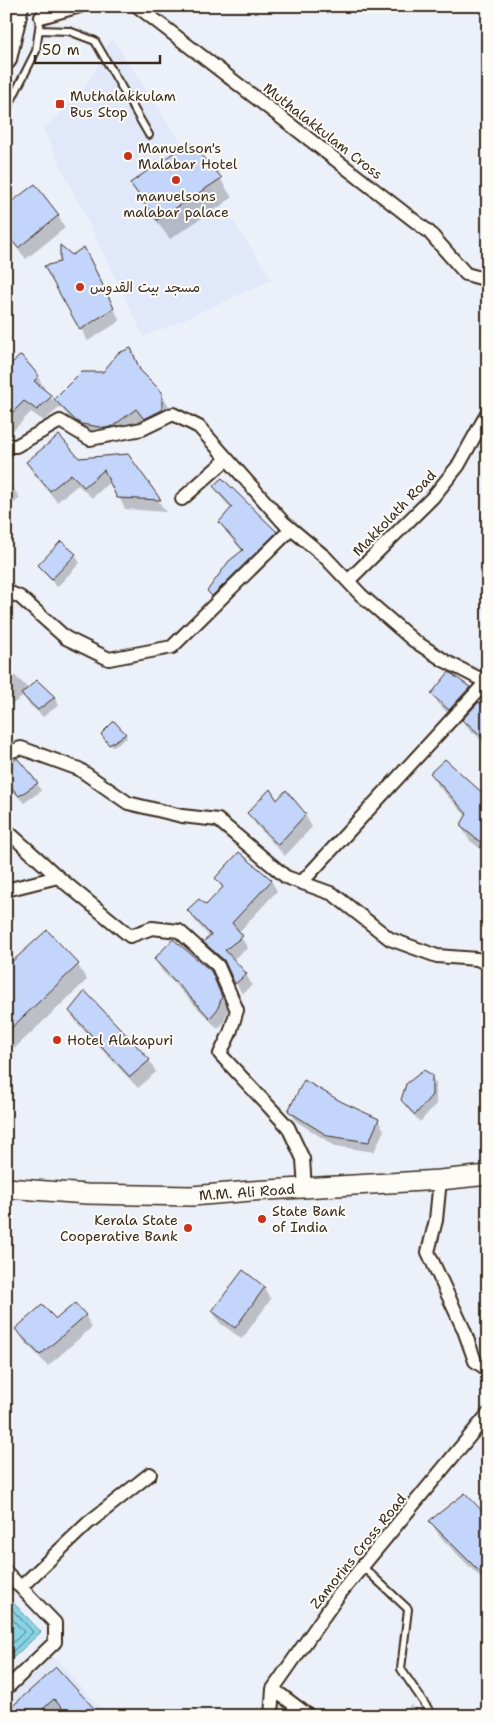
<svg xmlns="http://www.w3.org/2000/svg" width="494" height="1722" font-family="'Shantell Sans','Playpen Sans Arabic',sans-serif">
<rect width="100%" height="100%" fill="#ecf0f8"/>
<filter id="ink" filterUnits="userSpaceOnUse"><feTurbulence type="fractalNoise" baseFrequency=".02" numOctaves="2"/><feDisplacementMap in="SourceGraphic" scale="10" xChannelSelector="R" yChannelSelector="G"/><feConvolveMatrix kernelMatrix="1 2 1 2 8 2 1 2 1" color-interpolation-filters="sRGB"/></filter>
<g filter="url(#ink)">
<path fill="#e0e8f9" d="M112 38 272 280 144 337 43 129 84 90Z
M53 1656 108 1716H6V1701Z"/>
<path fill="#87d4e6" stroke="#699096" d="M6 1595 41 1632 6 1664Z"/>
<path fill="#0003" d="M220 178 232 198 170 239 143 204 132 183Z
M34 186 58 216 65 228 26 259 6 234V208Z
M72 257 91 261 120 321 88 341 46 267 61 263Z
M131 349 143 375 161 393 169 406V422L152 430 143 420 120 438 83 432 60 407 44 421 31 412 6 438V369L21 357 38 377 45 389 43 390 51 397 54 401 82 373 103 374Z
M128 456 166 512 125 509 111 481 92 498 78 485 57 502 34 474 27 462Z
M6 478 20 498 6 510Z
M214 486 276 533 281 542 214 601 209 591 243 552 226 532 220 522 232 509 220 496Z
M61 542 75 555 80 563 57 587 44 573 40 566Z
M6 668 25 685 28 690 54 697 59 705 43 717 27 702 24 696 6 708Z
M449 674 469 688 476 700 457 721 440 706 433 694Z
M488 711V746L474 733 473 734 470 731 463 721Z
M125 734 127 738 112 747 104 738Z
M6 771 37 783 41 791 24 803 6 783Z
M431 773 482 794 488 784V855L469 840 461 826 467 817 439 787Z
M277 802 305 815 312 827 285 856 256 825 249 813Z
M216 878 271 880 277 891 238 933 248 948 232 960 246 974 252 985 242 994 229 969 211 953 205 942 210 937 195 921 188 910 206 907 223 889Z
M46 931 78 965 87 980 15 1048 6 1039V969Z
M174 940 190 956 210 972 218 984 228 1009 224 1022 218 1029 162 971 155 959Z
M70 1011 149 1060 156 1072 138 1088 77 1023Z
M431 1076 436 1084V1104L420 1122 407 1108 402 1099Z
M341 1103 378 1120 384 1130 374 1152 335 1146 296 1121 290 1111Z
M264 1288 271 1299 242 1339 220 1323 213 1312Z
M85 1315 92 1327 48 1366 24 1341 17 1329Z
M488 1518V1585L440 1537 431 1522Z
M56 1668 99 1716H67L61 1710 55 1716H6Z
M411 1705 418 1716H399Z"/>
<g fill="none" stroke-linecap="round" stroke-linejoin="round">
<path stroke="#596e6e" stroke-width="1" d="M6 1603 33 1632 6 1658
M6 1612 24 1632 6 1649"/>
</g>
<path fill="#c3d5fa" stroke="#3b2a1e" d="M189 142 222 178 157 220 130 183Z
M35 184 59 215 18 248 6 233V206Z
M60 245 72 255 84 247 114 308 80 330 44 266 60 262Z
M131 348 140 370 162 392V410L144 419 136 409 113 426 106 428 81 424 75 420 54 399 81 372H103L118 353Z
M21 355 39 376 34 381 52 396 37 410 24 401 6 419V368Z
M59 435 79 458 128 454 161 500 117 498 104 470 84 487 71 474 50 491 26 462Z
M222 478 277 532 212 596 207 591 229 561 243 550 219 522 232 507 213 486Z
M61 541 76 554 52 579 38 565Z
M449 672 470 687 449 710 431 694Z
M37 680 55 697 38 710 21 694Z
M479 702 488 710V742L467 723 466 724 462 720Z
M114 721 126 734 109 745 101 734Z
M17 758 38 783 19 796 6 781V769Z
M445 759 488 798V848L460 826 467 814 430 773Z
M270 789 277 800 286 790 306 814 278 845 247 813Z
M239 852 272 880 232 923 243 936 225 950 247 974 235 984 224 960 203 942 211 935 187 910 199 899 206 905 223 887 215 878Z
M47 930 79 964 6 1033V967Z
M173 939 211 971 222 997 217 1010 210 1018 154 959Z
M85 991 150 1060 130 1077 69 1011Z
M424 1070 432 1075V1095L415 1115 401 1100 406 1084Z
M304 1080 342 1102 379 1119 369 1142 328 1136 288 1111Z
M243 1270 265 1287 235 1328 212 1311Z
M75 1303 86 1315 40 1355 15 1329 42 1305 56 1319Z
M465 1493 488 1517V1580L429 1521Z
M56 1667 101 1716H69L54 1699 35 1716H6V1712Z"/>
<g fill="none" stroke-linecap="round" stroke-linejoin="round">
<defs>
<path id="service" d="M39 30 69 31 95 41 149 135
M6 111 36 51 42 6
M363 1567 408 1609 401 1669 433 1716"/>
<path id="minor" d="M137 6 429 232 466 274 488 280
M41 17 80 6
M6 446H16L60 421 90 439 142 429 173 414 199 427 283 522 325 557 361 595 413 640 445 661 488 683
M182 499 227 459
M348 581 433 497 458 466 488 412
M6 591 20 597 66 638 109 659 172 647 291 529
M6 753 21 748 79 769 128 803 182 816 218 820 286 877 333 894 390 939 437 956 477 959 488 964
M6 830 58 877 130 936 152 928 179 931 218 966 237 1010 230 1033 220 1054 288 1127 303 1159 305 1188
M302 882 486 682
M6 890 58 877
M440 1180 436 1220 428 1252 464 1330 475 1361 488 1370
M6 1572 55 1623V1642L6 1689
M21 1587 88 1523 150 1474
M273 1689 309 1716
M271 1716 273 1689 338 1596 488 1414"/>
<path id="secondary" d="M6 1188 87 1194 192 1196 251 1191 440 1180 488 1175"/>
<path id="primary" d="M6 59 18 6"/>
</defs>
<use href="#service" stroke="#3b2a1e" stroke-width="10"/>
<use href="#minor" stroke="#3b2a1e" stroke-width="16"/>
<use href="#secondary" stroke="#3b2a1e" stroke-width="22"/>
<use href="#primary" stroke="#3b2a1e" stroke-width="24"/>
<use href="#service" stroke="#fdfcf7" stroke-width="6"/>
<use href="#minor" stroke="#fdfcf7" stroke-width="12"/>
<use href="#secondary" stroke="#fdfcf7" stroke-width="19"/>
<use href="#primary" stroke="#fdfcf7" stroke-width="20"/>
</g>
</g>
<g fill="#c8321e" stroke="#fdfcf7" stroke-width="2">
<rect x="55" y="99" width="10" height="10" rx="2.5"/>
<circle cx="128" cy="156" r="5"/>
<circle cx="176" cy="180" r="5"/>
<circle cx="80" cy="287" r="5"/>
<circle cx="57" cy="1040" r="5"/>
<circle cx="262" cy="1219" r="5"/>
<circle cx="188" cy="1228" r="5"/>
</g>
<g text-anchor="middle" stroke-width="4" stroke-linejoin="round" paint-order="stroke">
<g font-size="14" fill="#3b2a1e" stroke="#fdfcf7" text-anchor="start">
<text x="70" y="101">Muthalakkulam<tspan x="70" dy="16">Bus Stop</tspan></text>
<text x="138" y="153">Manuelson's<tspan x="138" dy="16">Malabar Hotel</tspan></text>
<text x="176" y="201" text-anchor="middle">manuelsons<tspan x="176" dy="16">malabar palace</tspan></text>
<text x="90" y="292">مسجد بیت القدوس</text>
<text x="67" y="1045">Hotel Alakapuri</text>
<text x="272" y="1216">State Bank<tspan x="272" dy="16">of India</tspan></text>
<text x="178" y="1225" text-anchor="end">Kerala State<tspan x="178" dy="16">Cooperative Bank</tspan></text>
</g>
<g font-size="14" fill="#3b2a1e" stroke="#fdfcf7">
<text transform="translate(323 131) rotate(38)" y="5">Muthalakkulam Cross</text>
<text transform="translate(394 513) rotate(-46)" y="5">Makkolath Road</text>
<text transform="translate(247 1192) rotate(-4)" y="5">M.M. Ali Road</text>
<text transform="translate(358 1551) rotate(-51)" y="5">Zamorins Cross Road</text>
</g>
</g>
<rect width="494" height="1722" fill="none" stroke="#fdfcf7" stroke-width="25"/>
<rect x="12" y="12" width="469" height="1697" fill="none" stroke="#3b2a1e" stroke-width="2" filter="url(#ink)"/>
<path d="M35 55v8h125v-8" fill="none" stroke="#3b2a1e" stroke-width="2.5"/>
<text x="42" y="55" font-size="15" fill="#3b2a1e" stroke="#fdfcf7" stroke-width="4" paint-order="stroke">50 m</text>
</svg>
